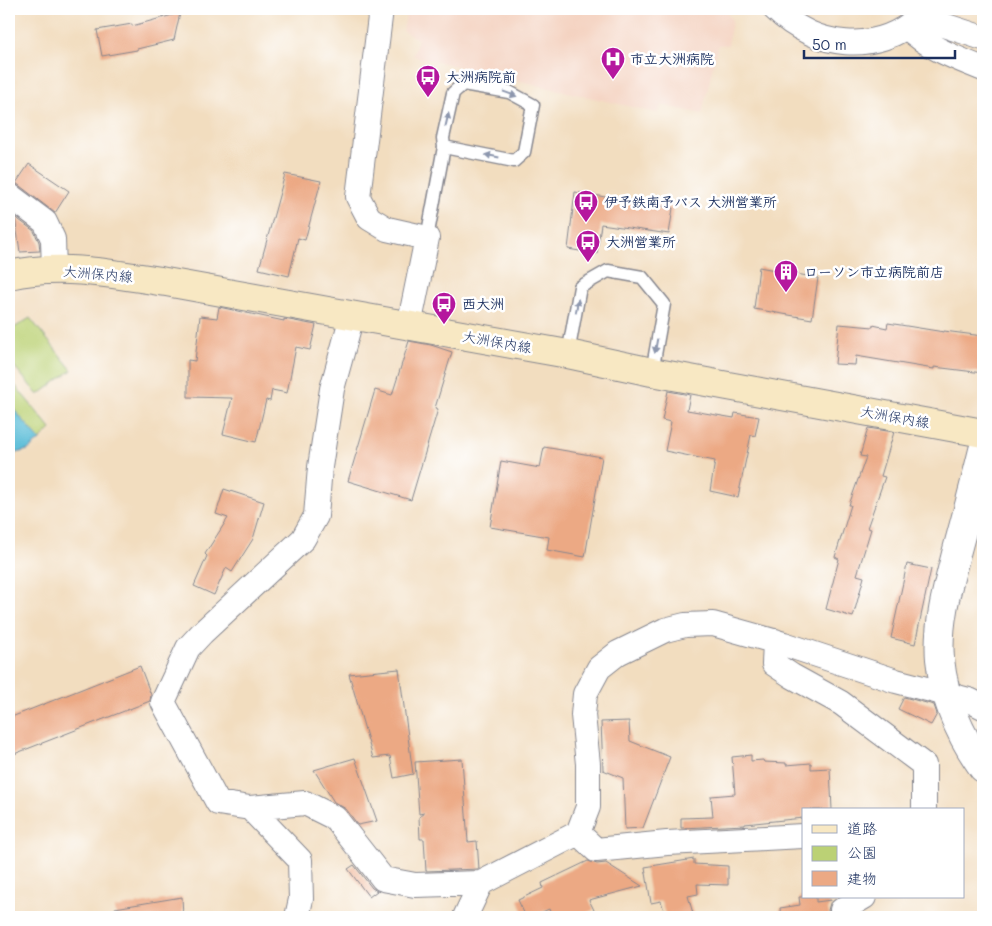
<svg xmlns="http://www.w3.org/2000/svg" width="992" height="926" font-family="Mali,'Klee One',sans-serif">
<rect width="100%" height="100%" fill="#fff"/>
<filter id="ink" filterUnits="userSpaceOnUse"><feTurbulence type="fractalNoise" baseFrequency=".02" numOctaves="2"/><feDisplacementMap in="SourceGraphic" scale="10" xChannelSelector="R" yChannelSelector="G"/><feConvolveMatrix kernelMatrix="1 2 1 2 8 2 1 2 1" color-interpolation-filters="sRGB"/></filter>
<filter id="wash" filterUnits="userSpaceOnUse"><feTurbulence type="fractalNoise" baseFrequency=".0096" numOctaves="4" result="noise"/><feDisplacementMap in="SourceGraphic" scale="20" xChannelSelector="R" yChannelSelector="G"/><feGaussianBlur stdDeviation="1.12" result="paint"/><feColorMatrix in="noise" values="0 0 0 0 0 0 0 0 0 0 0 0 0 0 0 0 0 1.4 0 .05"/><feComposite in="paint" operator="in"/></filter>
<g filter="url(#wash)">
<rect width="100%" height="100%" fill="#f2ddbf"/>
<path fill="#f4d3c1" d="M407 9H728L727 13 732 20 728 45H718L702 114 662 105 657 113 413 56 418 39 403 31Z"/>
<path fill="#bbd175" stroke="#6b806a" d="M30 318 72 370 38 395 9 360V331Z
M9 378 51 429 40 440 9 404Z"/>
<path fill="#58bcd7" stroke="#3a769a" d="M9 404 40 440 28 450 9 455Z"/>
<g id="blocks">
<path fill="#eca984" d="M180 13 174 40 137 49V50L102 56 97 30 132 24V26Z
M29 164 69 191 55 213 16 183Z
M285 174 321 181 305 240 298 238 289 276 259 269Z
M575 192 673 208 669 234 601 224 597 254 568 249Z
M15 217 34 231 39 242 40 251 20 252Z
M759 267 818 278 812 319 754 309Z
M219 307 284 321V319L316 325 310 350 296 347 287 393 272 390 270 401 266 400 256 442 223 434 232 398 188 397V360L195 361 200 316 217 318Z
M888 323 944 332V331L983 336V373L934 367V369L856 356 855 365 835 364 839 324 873 327V325L887 328Z
M409 341 431 345 452 352 435 408 438 409 411 500 348 481 375 390 392 395Z
M668 391 690 395 687 410 734 418 735 413 759 417 755 436 751 435 738 497 710 491 715 461 665 451 671 422 662 420Z
M868 428 894 432 881 476 885 477 867 528 871 529 857 575 864 577 853 617 826 609 839 559 835 557 851 505H849L866 457 860 456Z
M544 447 602 457 585 557 547 550 549 537 490 527 501 461 540 468Z
M224 489 264 502 253 539 232 572 226 568 214 595 194 586 207 556 205 554 228 518 216 514Z
M907 564 931 569 915 644 891 638Z
M140 666 151 695 150 701 9 756V718Z
M399 669 413 774 394 778 390 756 373 758 349 674Z
M904 697 934 705 937 714 931 725 898 709Z
M629 721 630 741 670 757 643 828 625 829 623 778 603 770 601 722Z
M751 755V761L763 760 764 762 786 763V765L811 763V769L830 768 832 810H803V818L745 824V825L681 828V818L713 817 711 796 735 794 732 757Z
M355 758 361 775 377 821 358 825 346 809 334 802 314 770Z
M462 759 468 842 477 841 479 869 426 871 424 839H420L419 817 424 813 419 814 415 762Z
M694 859V864L728 866V885L697 884 698 894 688 896 694 917H666L661 901 651 903 645 867Z
M588 861 597 864 606 863 642 886 589 900 594 910 573 917H552L549 909 531 917H526L518 900 543 888 542 883Z
M354 865 372 888 377 891 369 897 348 869Z
M182 897 183 917H116L115 908Z
M799 897H816V902L831 900 828 910 830 917H781L780 908 800 905Z"/>
</g>
</g>
<g filter="url(#ink)">
<use href="#blocks" fill-opacity="0" stroke="#86868e" stroke-width="1"/>
<g fill="none" stroke-linecap="round" stroke-linejoin="round">
<defs>
<path id="service" d="M427 238 444 147 443 138 453 93 463 84 509 92 533 105 524 152 514 161 444 147
M568 354 580 287 608 271 642 277 664 304 652 372"/>
<path id="minor" d="M381 9 358 197 369 218 387 229 427 238 409 326
M775 9C815 48 876 56 919 17L983 38
M907 27C928 48 956 58 983 69
M9 195 45 222 53 239 54 270
M352 316 332 389 320 467 316 516 303 539 202 633 188 648 163 702 218 803 250 808 305 803 335 818 383 879 415 885 481 883 578 833 588 807V764L583 715 585 694 599 668 618 653 665 630 685 625 713 624 784 644 896 681 969 700 983 707
M775 641 774 664 792 676 841 703 924 765V810
M250 808 300 860 301 899 297 917
M578 833 596 850 667 843 803 836
M842 910 864 897
M465 917 481 883"/>
<path id="tertiary" d="M983 450C975 483 966 517 957 550 948 585 937 623 940 659 944 698 960 736 983 768"/>
<path id="secondary" d="M9 275C60 263 115 274 166 282L568 354 652 372 983 433"/>
</defs>
<use href="#service" stroke="#86868e" stroke-width="15"/>
<use href="#minor" stroke="#86868e" stroke-width="26"/>
<use href="#tertiary" stroke="#86868e" stroke-width="30"/>
<use href="#secondary" stroke="#86868e" stroke-width="30"/>
<use href="#service" stroke="#fff" stroke-width="12"/>
<use href="#minor" stroke="#fff" stroke-width="24"/>
<use href="#tertiary" stroke="#fff" stroke-width="28"/>
<use href="#secondary" stroke="#f8e8c3" stroke-width="28"/>
</g>
<defs><path id="oneway-solid" d="M-6-.8H1V-3.2L6.5 0L1 3.2V.8H-6Z" transform="scale(1.25)"/></defs>
<g fill="#8d97ae">
<use href="#oneway-solid" transform="translate(510 94) rotate(20)"/>
<use href="#oneway-solid" transform="translate(447 120) rotate(-77)"/>
<use href="#oneway-solid" transform="translate(492 156) rotate(-169)"/>
<use href="#oneway-solid" transform="translate(577 306) rotate(-80)"/>
<use href="#oneway-solid" transform="translate(656 346) rotate(100)"/>
</g>
</g>
<defs>
<symbol id="hospital-pin" viewBox="-11 -11 22 30"><path d="M0 17L-7.5 6A9.5 9.5 0 1 1 7.5 6Z" fill="#b5179e" stroke="#fff"/><path d="M-5-5h3v3.5h4V-5h3V5h-3V1.5h-4V5h-3Z" fill="#fff"/></symbol>
<symbol id="bus-pin" viewBox="-11 -11 22 30"><path d="M0 17L-7.5 6A9.5 9.5 0 1 1 7.5 6Z" fill="#b5179e" stroke="#fff"/><path d="M-5-6H5V4H4V6H2V4H-2V6H-4V4H-5ZM-3.5-4V0h7V-4ZM-3.5 1.2v1.5H-2V1.2ZM2 1.2v1.5H3.5V1.2Z" fill="#fff"/></symbol>
<symbol id="building-pin" viewBox="-11 -11 22 30"><path d="M0 17L-7.5 6A9.5 9.5 0 1 1 7.5 6Z" fill="#b5179e" stroke="#fff"/><path d="M-4-6H4V6H1V3H-1V6H-4ZM-2.5-4.3h1.7v1.8h-1.7ZM.8-4.3h1.7v1.8H.8ZM-2.5-1h1.7V.8h-1.7ZM.8-1h1.7V.8H.8Z" fill="#fff"/></symbol>
</defs>
<g fill-rule="evenodd">
<use href="#hospital-pin" x="599" y="45" width="28" height="38"/>
<use href="#bus-pin" x="414" y="63" width="28" height="38"/>
<use href="#bus-pin" x="572" y="188" width="28" height="38"/>
<use href="#bus-pin" x="574" y="228" width="28" height="38"/>
<use href="#building-pin" x="772" y="258" width="28" height="38"/>
<use href="#bus-pin" x="430" y="290" width="28" height="38"/>
</g>
<g text-anchor="middle" stroke-width="5" stroke-linejoin="round" paint-order="stroke">
<g font-size="14" font-weight="bold" fill="#1b2f5e" stroke="#fff" text-anchor="start">
<text x="630" y="64">市立大洲病院</text>
<text x="446" y="82">大洲病院前</text>
<text x="604" y="207">伊予鉄南予バス 大洲営業所</text>
<text x="606" y="247">大洲営業所</text>
<text x="804" y="277">ローソン市立病院前店</text>
<text x="462" y="309">西大洲</text>
</g>
<g font-size="14" fill="#1b2f5e" stroke="#fff">
<text transform="translate(98 274) rotate(5)" y="5">大洲保内線</text>
<text transform="translate(497 342) rotate(10)" y="5">大洲保内線</text>
<text transform="translate(895 417) rotate(10)" y="5">大洲保内線</text>
</g>
</g>
<rect width="992" height="926" fill="none" stroke="#fff" stroke-width="30"/>
<rect x="802" y="808" width="162" height="90" fill="#ffffff" stroke="#a4acbf"/>
<rect x="812" y="825" width="25" height="8" fill="#f8e8c3" stroke="#a4acbf"/>
<text x="847" y="834" font-size="15" fill="#1b2f5e">道路</text>
<rect x="812" y="846" width="25" height="15" fill="#bbd175" stroke="#a4acbf"/>
<text x="847" y="858" font-size="15" fill="#1b2f5e">公園</text>
<rect x="812" y="871" width="25" height="15" fill="#eca984" stroke="#a4acbf"/>
<text x="847" y="884" font-size="15" fill="#1b2f5e">建物</text>
<path d="M804 50v8h151v-8" fill="none" stroke="#1b2f5e" stroke-width="2.5"/>
<text x="812" y="50" font-size="15" fill="#1b2f5e" stroke="#ffffff" stroke-width="4" paint-order="stroke">50 m</text>
</svg>
